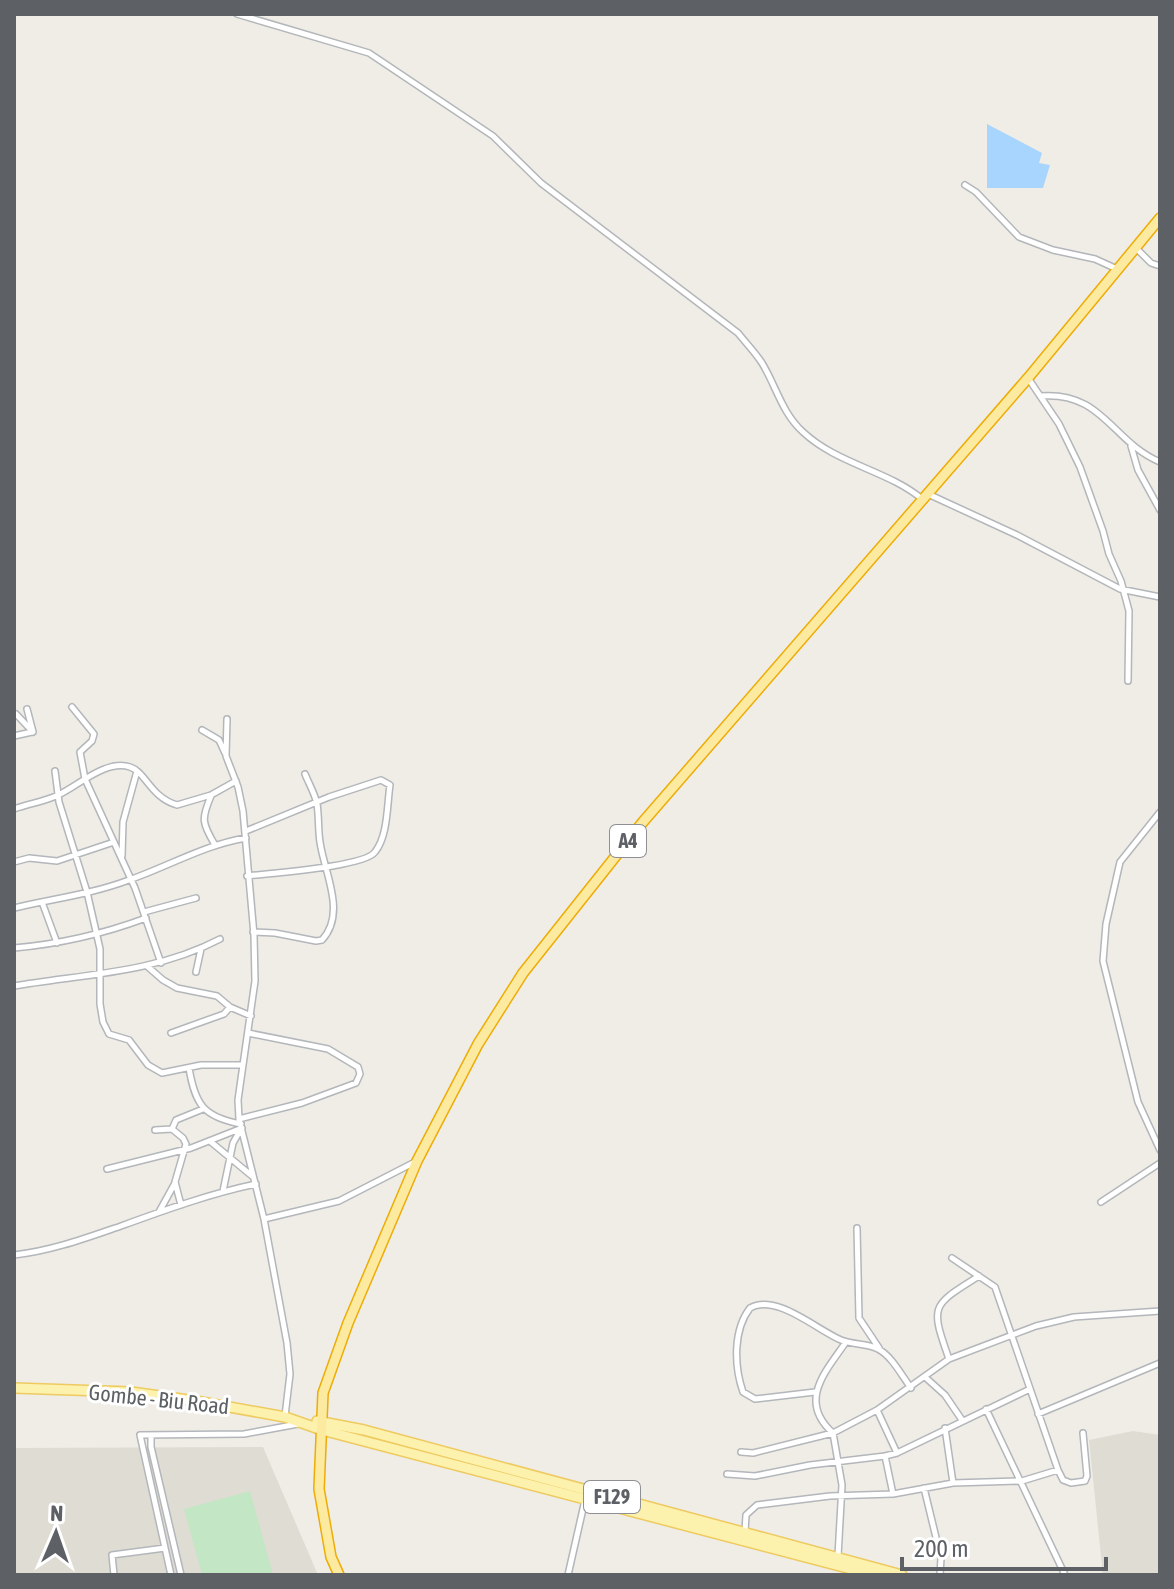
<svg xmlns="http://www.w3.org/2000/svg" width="1174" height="1589" font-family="'Asap Condensed',sans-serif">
<rect width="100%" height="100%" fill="#efede6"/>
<path fill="#dfdcd4" d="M1133 1431 1160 1435V1575H1103L1089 1440Z
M263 1447 318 1575H14V1448Z"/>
<path fill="#c3e6c4" d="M250 1491 273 1575H202L184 1509Z"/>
<path fill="#a8d5fd" d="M987 124 1042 153 1039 163 1050 165 1043 188H987Z"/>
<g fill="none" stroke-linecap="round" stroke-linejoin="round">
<defs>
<path id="minor" d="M237 14 369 53 493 136 541 183 738 333C746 343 755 352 762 363 776 386 782 413 803 432 837 464 889 471 922 499
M965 185 976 192 1019 237 1053 250 1095 259 1117 269
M1136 248 1151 263 1160 266
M1028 378 1059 424 1080 467 1103 531 1109 554 1121 581 1129 611 1128 681
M1040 396C1103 391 1111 441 1160 462
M1131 446 1138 470 1160 510
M928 494 1017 535 1120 589 1160 597
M72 707 94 734 92 741 80 752 85 779 135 888 161 963
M16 714 33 732 27 709
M227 719 226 756 238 787 243 811 254 935 255 981 238 1100 239 1119 264 1219 287 1343 290 1374 285 1416
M202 730 219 740 225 753
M14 736 32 732
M55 771 59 802 87 892 100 949V1004L103 1022 109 1034 129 1040 148 1065 162 1073 201 1065H242
M211 796C201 819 202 823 215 845
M14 809C28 804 42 802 56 796 77 787 105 759 130 767 146 772 150 797 177 805L211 795 236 781
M1160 812 1120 862 1106 924 1103 961 1138 1102 1160 1150
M246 831 329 797 381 780 390 785C387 805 388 836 375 852 364 867 270 873 247 876
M122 856 123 822 137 771
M14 862 29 858 57 861 114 842
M42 902 57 943
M14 908C52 899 92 894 129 880 169 866 204 845 246 838
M144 912 196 898
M253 932 275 933 316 941 322 940C347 913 324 872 320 842 318 830 319 816 317 804 315 794 309 784 305 774
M14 948C60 944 103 934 146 918
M148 967 163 980 177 988 217 996 230 1007 251 1016
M196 972 201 949
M14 986C85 974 155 973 220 939
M171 1033 224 1014 230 1007
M189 1068C195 1104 203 1117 241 1124
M239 1119 302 1103 356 1083 360 1074 358 1067 328 1049 248 1033
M172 1129 183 1138 186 1144 175 1182 181 1205
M155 1130 172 1129 176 1120 203 1109
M211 1142 252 1176
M107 1169 191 1148 242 1128
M223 1191 233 1143 241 1129
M1101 1202 1160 1163
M159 1212 175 1183
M264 1219 339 1201 415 1162
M857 1228 859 1318 879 1348
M14 1255C51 1251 86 1238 121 1226 165 1210 209 1194 256 1184
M952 1258 995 1287 1058 1470
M949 1359C930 1305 931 1306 979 1276
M925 1377 945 1395 962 1420
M815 1392 755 1399 743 1392C734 1366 733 1330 750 1308 776 1293 817 1330 841 1340 853 1345 867 1343 878 1349 891 1355 902 1376 911 1388
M986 1409 1065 1575
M877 1410 897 1453
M1038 1414 1160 1363
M945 1428 953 1483
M151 1435V1447L181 1575
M741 1452 753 1453 833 1433 877 1410 949 1359 1036 1326 1074 1317 1160 1311
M727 1474 755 1476 810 1465 885 1456
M924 1488 941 1558 940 1575
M893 1494 885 1456 897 1453 1030 1389
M745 1532 746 1515 757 1505 830 1496 893 1494 953 1483 1022 1481 1058 1470 1063 1480 1071 1483 1085 1481 1087 1476 1083 1433
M838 1556 842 1485 833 1433C797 1401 826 1371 846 1342
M114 1575 112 1555 165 1548
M171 1575 140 1435 244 1434 298 1424
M568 1575 585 1500"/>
<path id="primary" d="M14 1388 131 1392 196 1401 285 1417 322 1430 874 1575
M317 1421 364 1430 902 1575"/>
<path id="trunk" d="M339 1575 331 1557 319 1489 323 1393 348 1323 417 1161 478 1044 523 973 642 823 1028 378 1160 218"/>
</defs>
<use href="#minor" stroke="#b3b6ba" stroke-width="8"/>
<use href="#primary" stroke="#eeca60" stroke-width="12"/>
<use href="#trunk" stroke="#eeac06" stroke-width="12"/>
<use href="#minor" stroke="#fff" stroke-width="5"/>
<use href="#primary" stroke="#fdf2ad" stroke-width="9"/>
<use href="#trunk" stroke="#fceaa0" stroke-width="9"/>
</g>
<g text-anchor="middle" stroke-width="6" stroke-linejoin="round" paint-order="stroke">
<g fill="#fff" stroke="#8e9093" stroke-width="2">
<rect x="610" y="825" width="36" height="32" rx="6"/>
<rect x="584" y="1481" width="56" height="32" rx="6"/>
</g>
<g font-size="20" font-weight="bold" fill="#5d6165">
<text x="628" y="848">A4</text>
<text x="612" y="1504">F129</text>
</g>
<g font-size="22" fill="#5d6165" stroke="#fff">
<text transform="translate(159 1399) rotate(6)" y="8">Gombe - Biu Road</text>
</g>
</g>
<rect width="1174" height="1589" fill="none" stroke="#5d6165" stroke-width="32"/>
<g transform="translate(56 1533) rotate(2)" stroke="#ffffff" stroke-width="6" paint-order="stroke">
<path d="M0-6L14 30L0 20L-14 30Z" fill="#5d6165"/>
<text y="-12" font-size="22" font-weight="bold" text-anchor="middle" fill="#5d6165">N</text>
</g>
<path d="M902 1557v12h204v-12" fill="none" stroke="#5d6165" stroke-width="4"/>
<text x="914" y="1557" font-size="24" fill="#5d6165" stroke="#ffffff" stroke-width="6" paint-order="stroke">200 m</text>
</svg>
